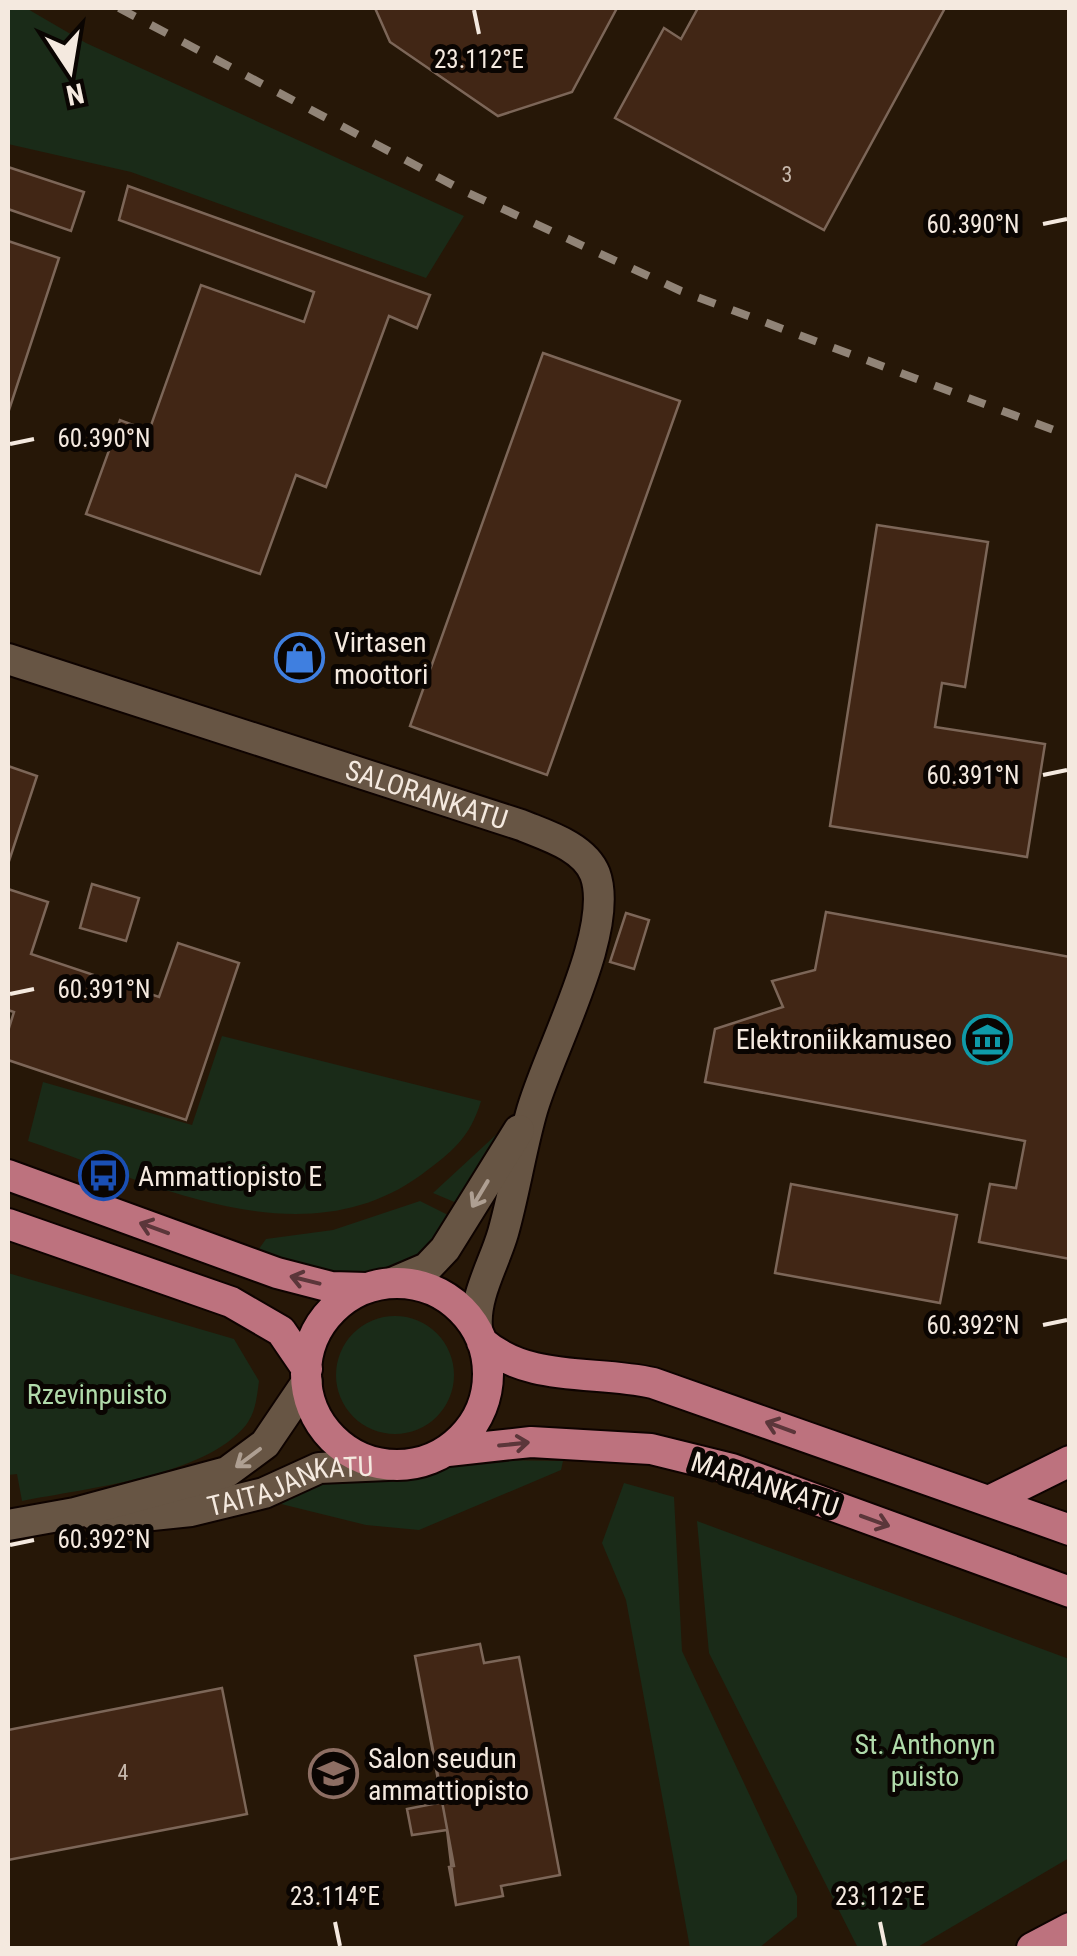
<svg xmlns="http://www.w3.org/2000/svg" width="1077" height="1956" font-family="'Roboto Condensed',sans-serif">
<rect width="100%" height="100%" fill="#261707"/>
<path fill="#1a2b18" d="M8 8H26L86 43 464 216 426 278 131 172 8 144Z
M222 1036 481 1101C470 1138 452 1152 421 1175 301 1262 150 1182 28 1141L43 1082 192 1125Z
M498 1133 459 1204 433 1193Z
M420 1201 452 1217C446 1227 439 1242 431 1250 383 1293 309 1265 256 1253L266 1239 333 1230Z
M8 1273 234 1339 259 1381C257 1395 256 1412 246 1425 204 1477 86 1488 22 1501L17 1474 8 1475Z
M336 1375a59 59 0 1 1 118 0a59 59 0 1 1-118 0Z
M477 1460 563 1461 561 1470 419 1530 366 1525 281 1504 339 1473 405 1476Z
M624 1483 674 1497 682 1651 797 1896V1917L759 1948H690L626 1600 602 1543Z
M697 1521 1069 1659V1858L916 1948H858L709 1653Z"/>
<path fill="#412615" stroke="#7c6658" stroke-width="2.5" d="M375 8H617L572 92 498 116 390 42Z
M698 8H945L824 230 615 118 664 28 681 39Z
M8 167 84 192 71 231 8 209Z
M128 186 430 295 417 328 389 316 326 487 296 475 260 574 86 514 120 420 149 431 201 285 304 322 314 292 119 220Z
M8 241 59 258 8 413Z
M543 353 680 401 547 775 410 726Z
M877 525 988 542 965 687 942 683 935 727 1045 744 1027 857 830 826Z
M8 766 37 776 8 864Z
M92 884 139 898 126 941 80 928Z
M8 889 48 902 31 954 159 997 178 943 239 963 186 1120 8 1060V1031L14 1012 8 1010Z
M826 912 1070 957V1259L979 1242 990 1184 1016 1188 1025 1141 705 1082 715 1029 783 1007 772 981 815 970Z
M626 913 649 920 634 969 610 962Z
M791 1184 957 1215 940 1303 775 1273Z
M480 1644 484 1663 519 1657 560 1875 501 1886 503 1896 456 1905 449 1867 454 1866 415 1656Z
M480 1644 484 1663 519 1657 560 1875 501 1886 503 1896 456 1905 447 1830 412 1835 407 1809 443 1802 415 1656Z
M222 1688 247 1814 8 1860V1730Z"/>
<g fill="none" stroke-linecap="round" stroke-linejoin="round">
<defs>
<g id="minor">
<path id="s1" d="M8 659 521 825C545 835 584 846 595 874 616 931 546 1056 531 1114 520 1154 514 1194 503 1233 494 1264 474 1296 477 1328"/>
<path d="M392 1283 427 1268 445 1249 519 1130"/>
<path id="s2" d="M93 1514 133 1517 191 1511 264 1493 319 1468 388 1465"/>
<path d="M8 1525 75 1513 227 1472 265 1444 307 1382"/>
</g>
<path id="major" d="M8 1175 277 1273 331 1287 367 1288
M8 1224 231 1302 281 1331 307 1369
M306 1374a91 91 0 1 1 182 0a91 91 0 1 1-182 0Z
M482 1342C529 1383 595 1370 653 1383L1070 1530
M448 1451 531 1442 651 1449 732 1469 1070 1592
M989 1501 1070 1461
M1032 1948 1070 1928"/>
</defs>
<use href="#minor" stroke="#0e0300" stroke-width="34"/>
<use href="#major" stroke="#0e0300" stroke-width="34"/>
<use href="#minor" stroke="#675544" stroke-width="30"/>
<use href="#major" stroke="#bd727e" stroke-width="30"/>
<path stroke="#918477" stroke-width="8" stroke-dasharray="18 18" stroke-linecap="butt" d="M119 8 464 191 681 291 1070 436"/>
</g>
<defs><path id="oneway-shaft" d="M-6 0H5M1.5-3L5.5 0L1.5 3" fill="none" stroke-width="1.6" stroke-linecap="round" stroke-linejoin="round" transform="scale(2.5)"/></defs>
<g stroke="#ae9f92">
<use href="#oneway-shaft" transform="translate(480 1194) rotate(121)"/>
<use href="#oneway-shaft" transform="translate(248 1458) rotate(143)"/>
</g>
<g stroke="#5b363a">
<use href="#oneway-shaft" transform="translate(154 1228) rotate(-160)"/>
<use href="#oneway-shaft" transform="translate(305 1280) rotate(-166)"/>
<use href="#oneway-shaft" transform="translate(780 1427) rotate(-160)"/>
<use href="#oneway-shaft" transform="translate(514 1444) rotate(-6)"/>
<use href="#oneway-shaft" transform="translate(875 1521) rotate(20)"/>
</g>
<path fill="none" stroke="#f4e9df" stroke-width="4" d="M474 10 479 34M1043 224 1067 219M10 444 34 439M1043 775 1067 770M10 994 34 989M1043 1325 1067 1320M10 1545 34 1540M335 1922 340 1946M880 1922 885 1946"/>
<defs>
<symbol id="shop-ring" viewBox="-11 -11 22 22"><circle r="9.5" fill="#0a0502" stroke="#3f7fe0" stroke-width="1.5"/><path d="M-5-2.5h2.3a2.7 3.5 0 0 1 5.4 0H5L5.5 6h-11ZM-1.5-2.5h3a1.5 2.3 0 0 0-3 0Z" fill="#3f7fe0"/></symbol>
<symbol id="museum-ring" viewBox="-11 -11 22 22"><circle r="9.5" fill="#0a0502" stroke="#0f9aa8" stroke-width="1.5"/><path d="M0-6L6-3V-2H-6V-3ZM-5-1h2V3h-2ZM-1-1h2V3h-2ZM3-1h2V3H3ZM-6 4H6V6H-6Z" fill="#0f9aa8"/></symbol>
<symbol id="bus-ring" viewBox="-11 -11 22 22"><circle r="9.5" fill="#0a0502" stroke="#1a4fb4" stroke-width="1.5"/><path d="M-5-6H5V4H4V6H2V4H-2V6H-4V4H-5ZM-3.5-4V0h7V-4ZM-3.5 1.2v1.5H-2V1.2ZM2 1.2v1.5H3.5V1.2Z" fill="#1a4fb4"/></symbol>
<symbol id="school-ring" viewBox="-11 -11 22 22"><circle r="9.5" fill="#0a0502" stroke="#8d6e63" stroke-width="1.5"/><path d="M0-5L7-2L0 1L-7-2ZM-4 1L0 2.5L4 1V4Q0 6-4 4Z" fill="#8d6e63"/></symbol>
</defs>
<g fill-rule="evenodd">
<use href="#shop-ring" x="272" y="630" width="55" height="55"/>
<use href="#museum-ring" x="960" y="1012" width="55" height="55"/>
<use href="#bus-ring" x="76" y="1148" width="55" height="55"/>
<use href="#school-ring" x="306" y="1746" width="55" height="55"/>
</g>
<g text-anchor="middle" stroke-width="10" stroke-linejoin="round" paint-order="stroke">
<g font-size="22" fill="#c7b8ac">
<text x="787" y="182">3</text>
<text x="123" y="1780">4</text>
</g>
<g font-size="28" fill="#f4e9df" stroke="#0a0502" text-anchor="start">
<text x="334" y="652">Virtasen<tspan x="334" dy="32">moottori</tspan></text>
<text x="952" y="1049" text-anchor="end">Elektroniikkamuseo</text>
<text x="138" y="1186">Ammattiopisto E</text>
<text x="368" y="1768">Salon seudun<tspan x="368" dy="32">ammattiopisto</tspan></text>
</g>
<g font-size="28" fill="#f4e9df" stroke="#0a0502">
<text dy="10" stroke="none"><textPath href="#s1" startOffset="440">SALORANKATU</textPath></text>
<text transform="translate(765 1484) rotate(18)" y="10">MARIANKATU</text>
<text dy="10" stroke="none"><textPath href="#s2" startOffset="202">TAITAJANKATU</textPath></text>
</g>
<g font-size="28" fill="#b0daaa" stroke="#0a0502">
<text x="97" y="1404">Rzevinpuisto</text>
<text x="925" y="1754">St. Anthonyn<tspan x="925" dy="32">puisto</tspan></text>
</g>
</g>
<g font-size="25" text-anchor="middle" fill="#f4e9df" stroke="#0a0502" stroke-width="10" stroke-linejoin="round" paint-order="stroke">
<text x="479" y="68">23.112°E</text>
<text x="973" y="233">60.390°N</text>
<text x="104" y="447">60.390°N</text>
<text x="973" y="784">60.391°N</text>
<text x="104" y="998">60.391°N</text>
<text x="973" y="1334">60.392°N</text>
<text x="104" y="1548">60.392°N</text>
<text x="335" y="1905">23.114°E</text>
<text x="880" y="1905">23.112°E</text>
</g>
<rect width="1077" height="1956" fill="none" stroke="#f4e9df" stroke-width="20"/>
<g transform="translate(70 70) rotate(168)" stroke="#0a0502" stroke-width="8" paint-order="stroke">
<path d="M0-8L18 38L0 25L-18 38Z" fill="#f4e9df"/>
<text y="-15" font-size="28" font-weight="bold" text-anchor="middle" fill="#f4e9df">N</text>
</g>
</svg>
